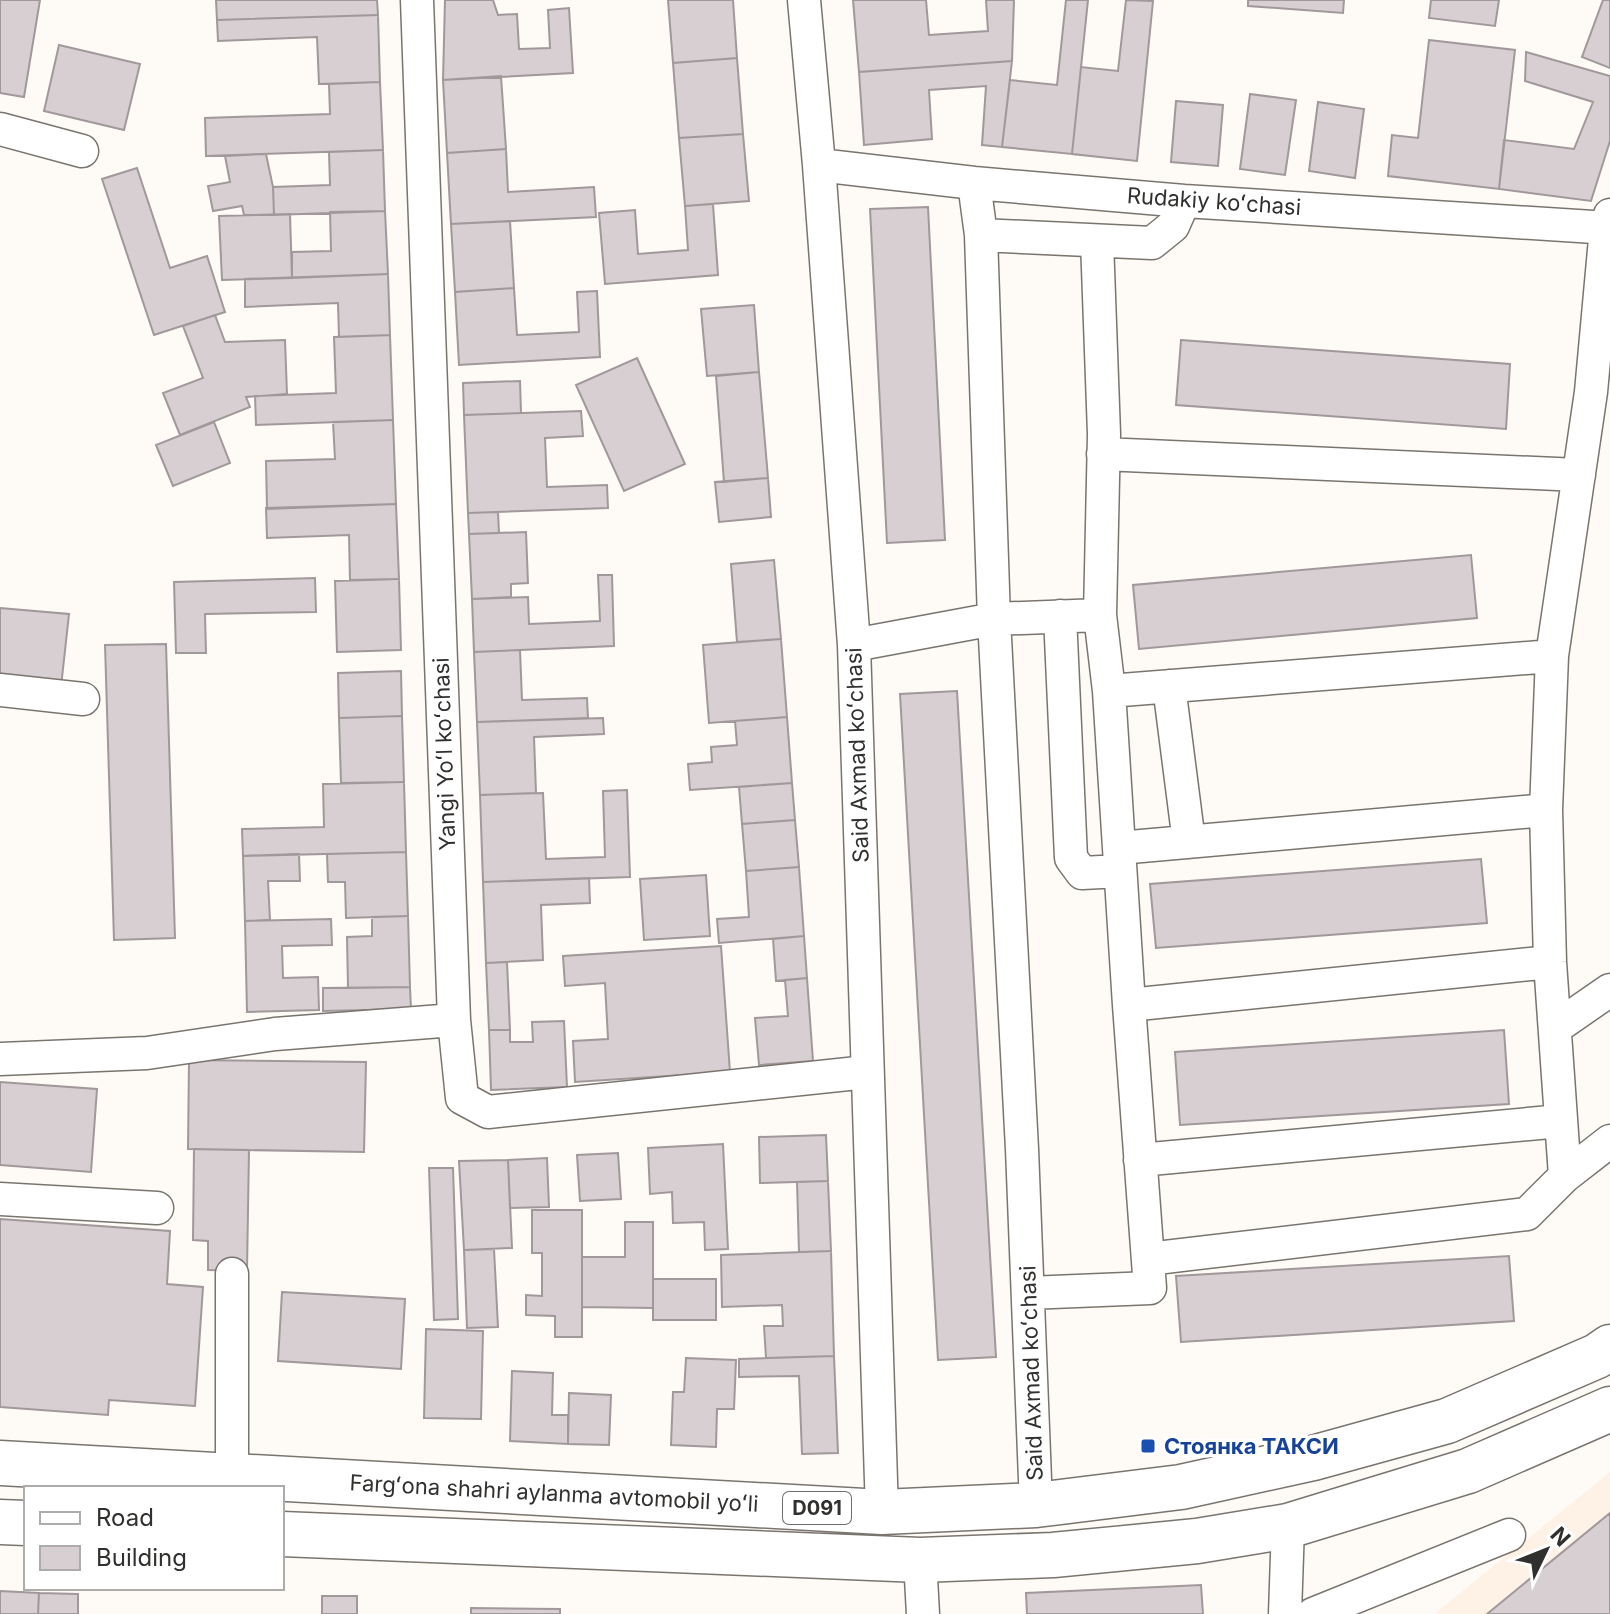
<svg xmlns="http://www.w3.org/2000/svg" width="1610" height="1614" font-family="Inter,sans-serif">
<rect width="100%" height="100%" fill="#fefbf7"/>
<path fill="#fef2e6" d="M1610 1472V1614H1434Z"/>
<path fill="#d7cfd1" stroke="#a0989a" stroke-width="2" d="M0 0H40L24 97 0 93Z
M216 0H377L378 15 217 20Z
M445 0H493L498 15 517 14 519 49 550 48 548 10 569 8 573 73 443 80Z
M668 0H733L737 58 673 63Z
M853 0H926L929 35 988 31 986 0H1014L1012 61 859 72Z
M1066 0H1088L1072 154 1002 147 1010 80 1057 85Z
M1126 0 1153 1 1137 161 1072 154 1081 67 1118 71Z
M1248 0H1344L1343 13 1248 6Z
M1431 0H1499L1495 26 1429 18Z
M1603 0H1610V68L1582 57Z
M378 15 380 82 319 84 317 37 218 41 217 20Z
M1429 40 1515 50 1499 189 1388 176 1392 135 1418 138Z
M59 45 140 64 124 130 44 111Z
M1526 52 1610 76V141L1591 201 1499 189 1504 140 1574 149 1593 102 1525 81Z
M737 58 743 134 679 138 673 63Z
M1012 61 1002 147 982 145 986 86 929 90 932 139 864 145 859 72Z
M501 76 506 149 447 153 443 80Z
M380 82 383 150 206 156 205 118 330 114 329 84Z
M1250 94 1296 100 1285 175 1240 169Z
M1176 101 1223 105 1218 166 1171 162Z
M1318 102 1364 109 1355 178 1309 171Z
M743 134 749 201 685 206 679 138Z
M506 149 508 192 594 187 596 217 451 224 447 153Z
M383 150 385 211 274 215 273 187 330 185 329 152Z
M266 154 273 187 274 215H244L242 206 213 211 208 186 230 182 225 156Z
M137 168 170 268 207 256 225 312 154 335 102 179Z
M713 204 718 275 605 284 599 213 635 210 638 254 688 250 685 206Z
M928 207 945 540 887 543 870 209Z
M385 211 388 274 292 278V252L331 251 330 212Z
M290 214 292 278 222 280 219 216Z
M510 221 514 288 455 292 451 224Z
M388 274 390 335 339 337 338 303 245 307V279Z
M514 288 517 335 579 332 577 292 597 291 600 357 459 365 455 292Z
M754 305 759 372 707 376 701 309Z
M215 315 225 342 285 340 287 394 246 397 250 407 180 435 163 393 203 378 183 326Z
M390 335 393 420 256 425 255 396 336 393 334 337Z
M1181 340 1510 364 1506 429 1176 405Z
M637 358 685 464 624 491 576 385Z
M759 372 768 478 724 482 716 376Z
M520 381 521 413 464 415 463 383Z
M581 411 583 436 545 438 547 487 607 485 608 508 468 513 464 415Z
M393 420 396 504 267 509 266 461 335 459 333 422Z
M214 422 230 463 173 486 156 445Z
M768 478 771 517 719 522 715 482Z
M396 504 399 579 350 580 349 535 267 538 266 508Z
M498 512 499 533 469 534 468 513Z
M526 532 528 583 511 584V597L472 599 469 534Z
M1471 555 1477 618 1139 649 1133 585Z
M774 560 781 639 737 642 731 564Z
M598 575H612L614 646 474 652 472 599 528 597 529 624 600 621Z
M315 578 316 612 205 614 206 653H176L174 582Z
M399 579 401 650 337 652 335 581Z
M0 608 69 614 61 687 0 681Z
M781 639 787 717 709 723 703 645Z
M166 644 175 938 114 940 105 645Z
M520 650 522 700 587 698 588 718 477 722 474 652Z
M401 671 402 716 339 718 338 673Z
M957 691 996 1357 938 1360 900 694Z
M402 716 404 782 341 783 339 718Z
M787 717 792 783 690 790 688 764 712 762 711 747 737 745 735 721Z
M603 718 604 734 534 737 536 793 480 795 477 722Z
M404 782 406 852 243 856 242 829 324 827 323 784Z
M792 783 795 820 742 824 739 787Z
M627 790 630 877 483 882 480 795 543 793 546 859 605 857 603 791Z
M795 820 799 867 746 871 742 824Z
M406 852 408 916 346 918 345 882H328L327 854Z
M299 854 300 881H268L270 920 245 921 243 856Z
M1481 859 1487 923 1156 948 1150 884Z
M799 867 804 936 719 943 717 919 749 917 746 871Z
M706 875 710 936 644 940 640 879Z
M589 878 590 903 541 905 543 960 486 963 483 882Z
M408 916 410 987 348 988 347 937 372 936V917Z
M331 919 332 945 282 946 283 978 318 977 319 1010 247 1012 245 921Z
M804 936 807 978 776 981 773 939Z
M721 946 730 1072 575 1082 573 1041 608 1039 605 983 565 986 563 956Z
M507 962 510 1030H489L486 963Z
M807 978 813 1061 759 1065 755 1018 788 1016 785 980Z
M410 987 411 1009 323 1011V988Z
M564 1021 567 1087 491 1090 489 1030H510V1042H533L532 1022Z
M1504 1030 1509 1104 1180 1125 1175 1052Z
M189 1060 366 1062 364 1152 188 1149Z
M0 1082 97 1089 91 1172 0 1165Z
M826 1135 828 1181 760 1183 759 1137Z
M723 1144 728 1249 705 1250 704 1222 673 1223 672 1192 650 1194 648 1148Z
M194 1149 249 1150 247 1271 208 1270V1241L193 1240Z
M618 1153 621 1199 580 1201 577 1155Z
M547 1158 549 1207 510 1208 508 1160Z
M508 1160 512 1248 464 1250 459 1161Z
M429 1168H453L458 1319 434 1320Z
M828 1181 831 1251 799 1252 797 1182Z
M532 1210H582V1337H555V1316L526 1315V1295L542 1296V1253H532Z
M0 1219 170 1231 167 1284 203 1287 195 1406 109 1400 108 1415 0 1407Z
M625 1222H653V1308L582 1307V1257H625Z
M494 1249 498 1327 467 1328 464 1250Z
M831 1251 834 1356 766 1358 764 1326H783L782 1305 722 1307 721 1255Z
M1509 1256 1514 1321 1181 1342 1176 1276Z
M653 1279H716V1320H653Z
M282 1292 405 1299 401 1369 278 1361Z
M426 1329 483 1331 481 1419 424 1418Z
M834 1356 838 1453 802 1454 799 1376 739 1377V1359Z
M686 1358 736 1360 734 1409H717L716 1447 671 1445 673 1392H684Z
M512 1371 553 1373 552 1415H568V1444L510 1441Z
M569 1393 611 1395 609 1445 568 1444Z
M1610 1513V1614H1487Z
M1201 1585 1203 1614H1027L1026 1593Z
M0 1591 39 1593 38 1614H0Z
M39 1593 78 1594V1614H38Z
M322 1596H357V1614H322Z
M471 1608 560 1609V1614H471Z"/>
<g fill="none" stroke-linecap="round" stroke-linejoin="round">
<defs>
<path id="minor" d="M417 0 454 1020 462 1098 488 1112 867 1072
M804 0 819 165 854 645 882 1512
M0 129 82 151
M819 165 974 183 1184 201 1610 228
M974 183 981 235 994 619 1022 1149 1036 1505
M981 235 1152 243 1173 226 1184 201
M1103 454 1579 475
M1060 616 1071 858 1082 873 1120 871
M854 645 994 619 1100 615 1104 434 1097 241
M1169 686 1189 842
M0 690 83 699
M1109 691 1552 656
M1119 848 1546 810
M1129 1005 1550 962
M1555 1028 1610 990
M0 1059 147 1053 275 1034 454 1020
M1140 1160 1561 1121
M1565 1176 1550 962 1546 810 1552 656 1591 392 1606 228 1610 215
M0 1199 157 1208
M1148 1259 1527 1214 1565 1176 1610 1141
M232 1274V1475
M1028 1293 1150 1288 1129 1005 1109 691 1100 615
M920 1560 923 1614
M1285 1614 1288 1526
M1313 1614 1509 1535"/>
<path id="highway" d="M0 1463 882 1512 1036 1505 1181 1487 1313 1458 1447 1421 1597 1356 1610 1347
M0 1522 26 1523
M282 1534 920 1560 1053 1555 1197 1541 1288 1526 1468 1471 1610 1409"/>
</defs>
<use href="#minor" stroke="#7a746f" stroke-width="35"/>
<use href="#highway" stroke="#7a746f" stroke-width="47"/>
<use href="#minor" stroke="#fff" stroke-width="32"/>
<use href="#highway" stroke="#fff" stroke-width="44"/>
</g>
<rect fill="#1a4fb4" stroke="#fff" stroke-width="3" x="1140" y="1438" width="16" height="16" rx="4"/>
<g text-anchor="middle" stroke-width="7" stroke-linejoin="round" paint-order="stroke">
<rect fill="#fff" stroke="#706e6d" stroke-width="2" x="783" y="1492" width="68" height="32" rx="6"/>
<g font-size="20" font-weight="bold" fill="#32302e">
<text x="817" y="1515">D091</text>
</g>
<g font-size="22" fill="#32302e" stroke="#fff">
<text transform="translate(1214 201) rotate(4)" y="8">Rudakiy koʻchasi</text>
<text transform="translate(444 754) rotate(-92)" y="8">Yangi Yoʻl koʻchasi</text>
<text transform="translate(857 755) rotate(-92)" y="8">Said Axmad koʻchasi</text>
<text transform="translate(1031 1373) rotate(-92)" y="8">Said Axmad koʻchasi</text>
<text transform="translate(554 1493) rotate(3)" y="8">Fargʻona shahri aylanma avtomobil yoʻli</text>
</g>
<g font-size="22" font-weight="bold" fill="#164399" stroke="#fff" text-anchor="start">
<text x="1164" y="1454">Стоянка ТАКСИ</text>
</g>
</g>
<rect x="24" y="1486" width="260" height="104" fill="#ffffff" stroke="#adacab" stroke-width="2"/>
<rect x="40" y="1512" width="40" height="12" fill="#ffffff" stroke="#adacab" stroke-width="2"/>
<text x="96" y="1526" font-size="24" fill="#32302e">Road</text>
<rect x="40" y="1546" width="40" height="24" fill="#d7cfd1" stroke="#adacab" stroke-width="2"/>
<text x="96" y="1566" font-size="24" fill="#32302e">Building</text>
<g transform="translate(1546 1550) rotate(47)" stroke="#ffffff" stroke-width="6" paint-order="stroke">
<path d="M0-6L14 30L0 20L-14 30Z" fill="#32302e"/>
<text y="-12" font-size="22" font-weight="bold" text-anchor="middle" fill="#32302e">N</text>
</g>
</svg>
